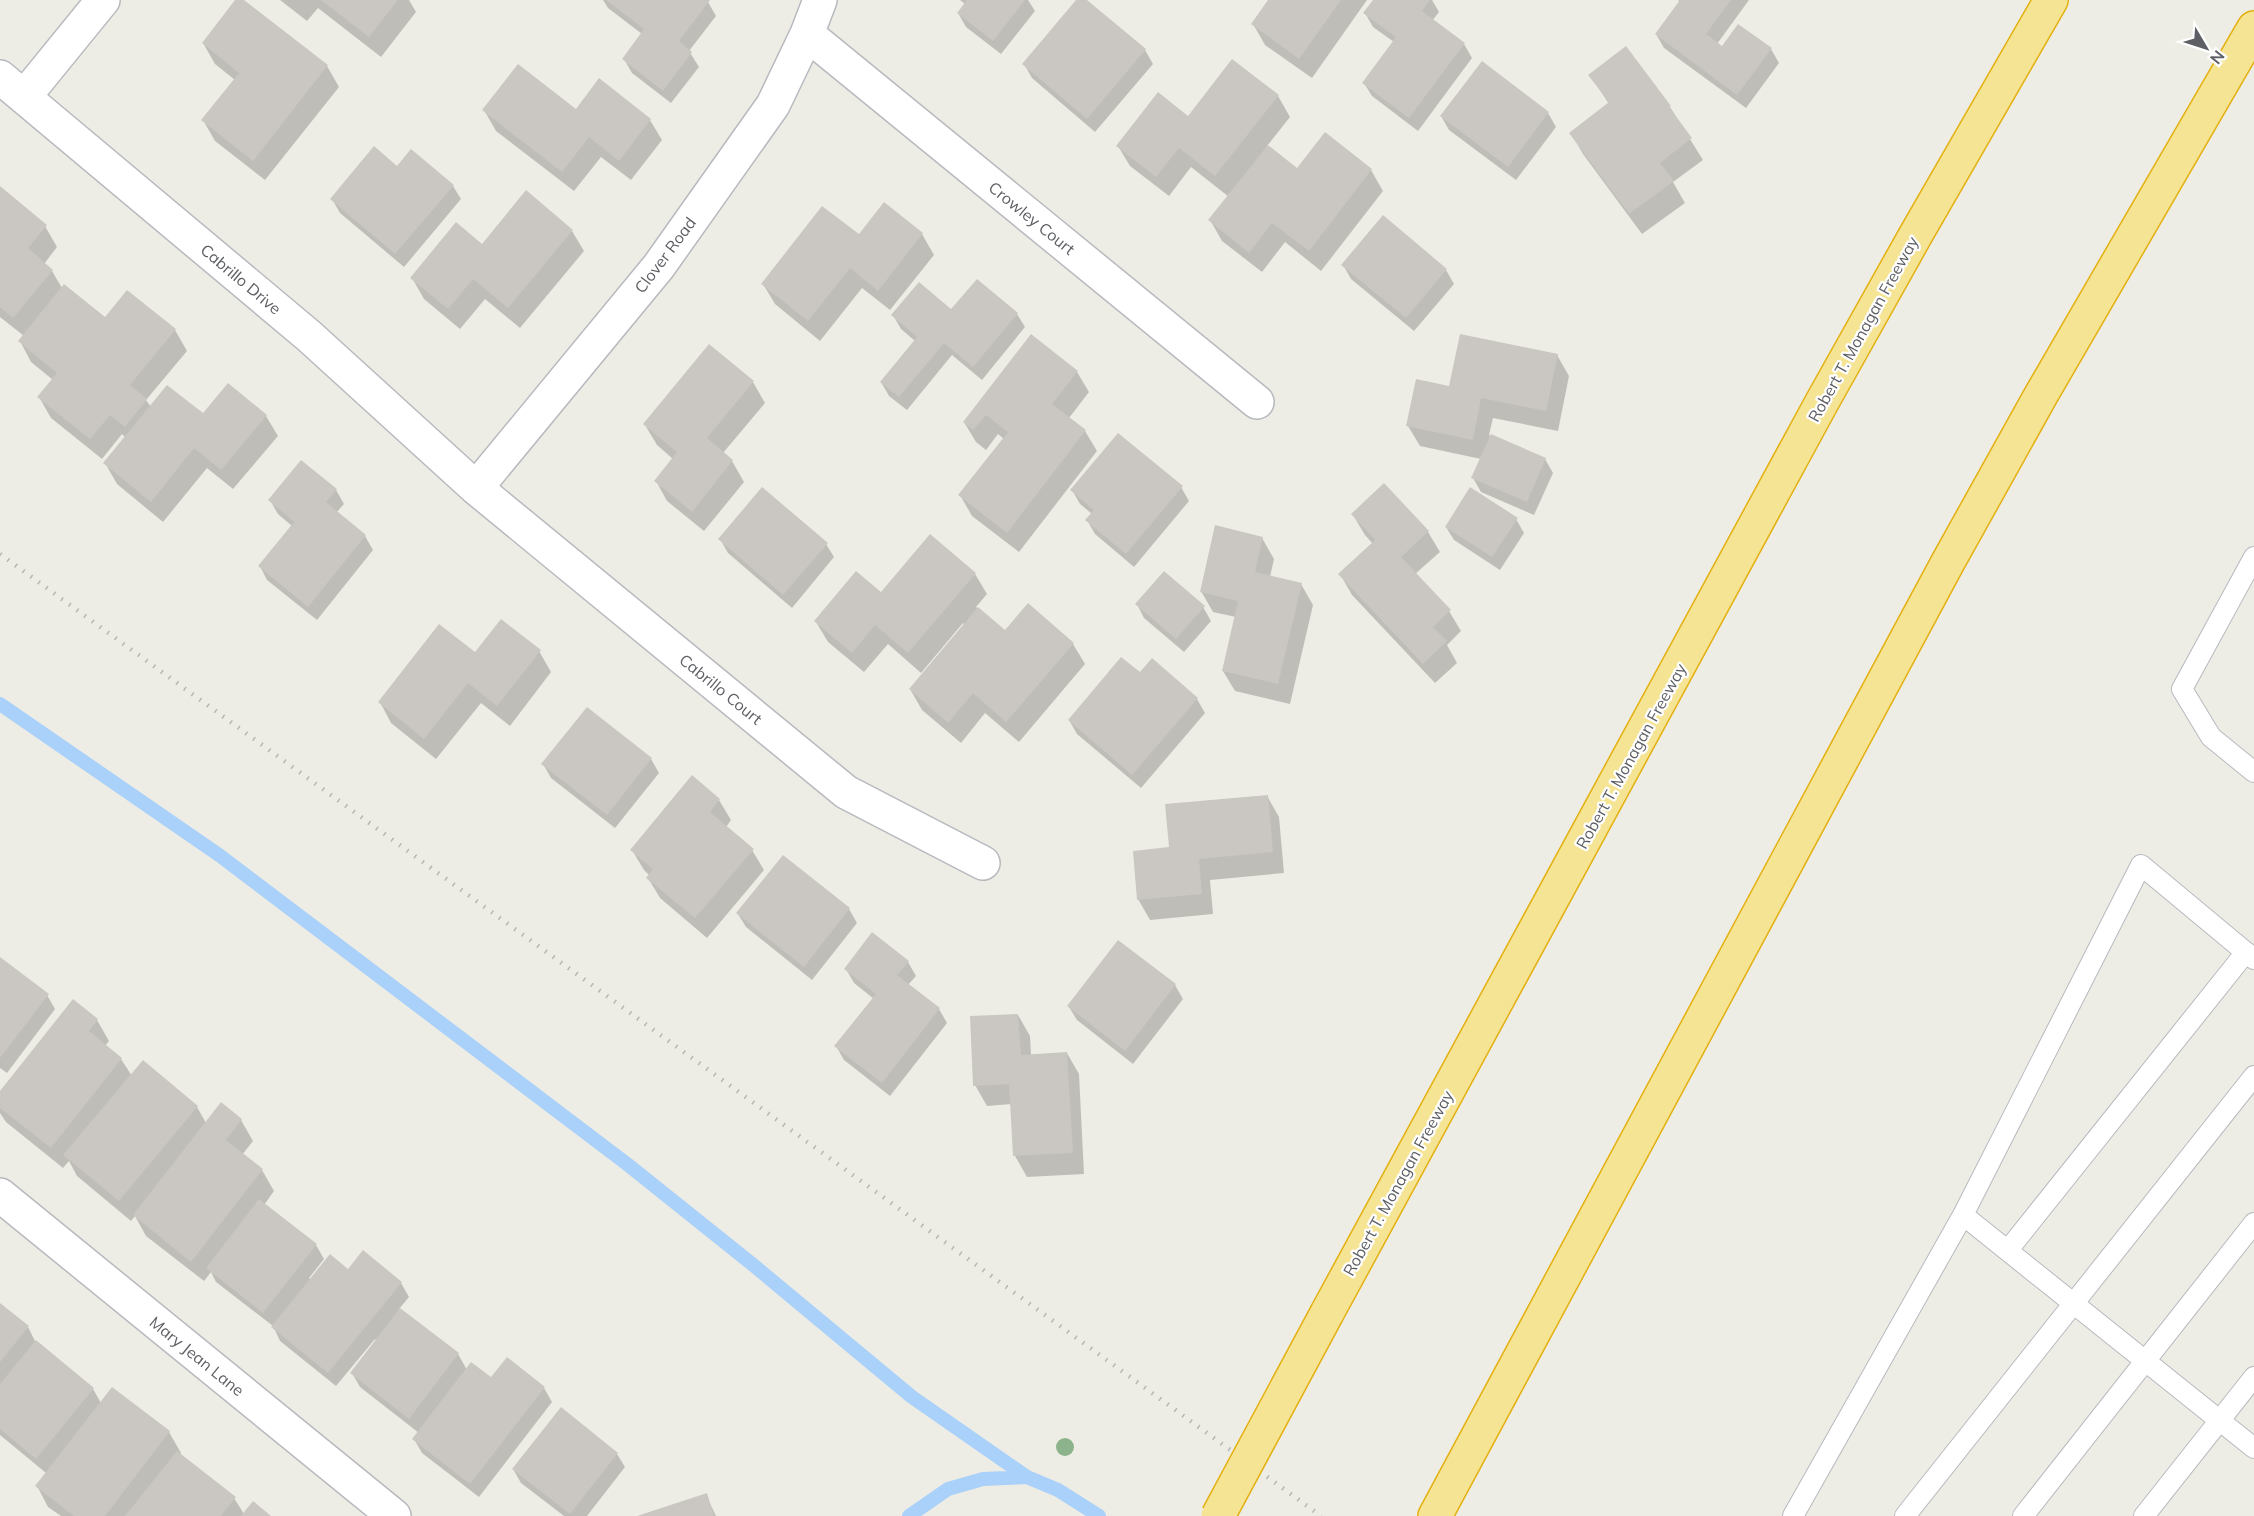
<svg xmlns="http://www.w3.org/2000/svg" width="2254" height="1516" font-family="Mulish,sans-serif">
<rect width="100%" height="100%" fill="#eeede5"/>
<path fill="#0003" d="M237 0H242L327 66 339 87 265 180 215 141 203 120 235 80 215 64 203 43Z
M280 0H409L416 12 381 57 318 8 307 21Z
M603 0H706L708 2 716 16 689 51 699 67 671 103 632 73 624 59 642 34 608 8Z
M960 0H1028L1035 11 1001 54 966 27 958 13 965 4Z
M1078 0H1085L1145 50 1153 64 1095 132 1032 78 1024 64Z
M1270 0H1367L1312 78 1265 45 1253 24Z
M1375 0H1432L1439 12 1432 21 1464 44 1472 58 1418 131 1372 96 1364 83 1394 42 1373 27 1365 13Z
M1678 0H1749L1717 44 1722 48 1771 49 1779 63 1746 108 1664 48 1656 34 1680 2Z
M1590 75 1670 107 1703 160 1673 182 1685 203 1642 234 1583 154 1571 133 1609 104Z
M1278 96 1290 117 1267 146 1297 170 1326 134 1371 170 1383 191 1321 271 1285 242 1262 272 1222 241 1210 220 1229 197 1191 167 1169 196 1130 166 1118 146 1188 118Z
M484 110 576 111 650 120 662 140 631 180 601 157 574 191 496 131Z
M1548 113 1556 127 1516 180 1449 130 1441 116Z
M398 168 453 186 461 199 404 267 340 213 332 199Z
M0 188 45 226 57 247 44 264 52 271 62 288 105 319 175 330 187 351 146 400 151 407 203 416H266L278 436 233 489 207 468 163 522 117 484 105 463 126 438 122 434 102 459 51 418 39 397 53 380 31 362 20 341 24 336 0 317Z
M572 231 584 251 520 328 485 299 460 329 424 299 412 278 482 246Z
M922 234 934 255 890 310 862 288 820 341 775 304 763 284 859 236Z
M1343 265 1446 270 1454 284 1414 331 1351 279Z
M952 311 1017 314 1025 327 982 380 952 355 907 410 889 396 881 382 915 341 901 329 893 315Z
M1557 355 1569 376 1558 431 1493 418 1489 435 1545 459 1553 473 1534 515 1481 492 1473 478 1481 459 1420 446 1408 426 1450 388Z
M1077 372 1089 392 1069 418 1085 431 1097 451 1019 552 972 516 960 495 1004 439 998 434 986 450 976 442 964 422Z
M753 382 765 403 723 453 732 461 744 482 704 531 667 501 656 481 673 459 657 445 645 425Z
M1181 487 1189 501 1134 567 1095 534 1087 520 1092 514 1080 504 1072 490Z
M336 490 344 504 336 513 365 536 373 550 317 620 267 580 260 566 292 526 278 514 270 500Z
M1353 515 1428 532 1440 552 1415 574 1449 611 1461 631 1447 645 1457 663 1435 683 1352 595 1340 574 1373 544 1365 535Z
M1516 519 1524 533 1500 570 1454 540 1446 527Z
M1262 538 1274 559 1270 577 1301 584 1313 605 1290 704 1235 691 1223 671 1236 617 1213 612 1201 591Z
M720 539 826 544 834 557 792 608 728 553Z
M975 574 987 594 976 607 1005 632 1073 644 1085 664 1019 742 985 713 961 743 922 710 910 689 965 625 963 623 921 673 888 644 864 672 828 642 816 622 881 594Z
M1137 604 1203 607 1211 621 1184 652 1144 618Z
M539 651 551 672 510 726 481 703 436 759 391 723 380 702 475 654Z
M1140 674 1197 699 1205 713 1141 788 1077 734 1069 720Z
M651 759 659 773 615 828 551 778 543 764Z
M1267 796 1279 817 1284 873 1210 880 1213 914 1150 920 1138 899 1171 849Z
M719 800 731 820 726 827 752 850 764 870 707 938 660 898 648 878 650 876 644 870 632 850Z
M849 909 857 923 812 980 746 927 738 914Z
M0 959 47 995 55 1009 7 1073 0 1068Z
M908 962 916 976 908 985 939 1009 947 1023 890 1096 844 1060 836 1046 874 999 854 983 846 969Z
M1175 985 1183 999 1133 1064 1077 1020 1069 1007Z
M1018 1015 1030 1036 1031 1055 1067 1053 1079 1074 1084 1174 1027 1177 1015 1156 1012 1104 987 1106 975 1085Z
M97 1020 109 1041 105 1046 121 1059 132 1076 144 1063 197 1107 206 1123 221 1105 241 1120 253 1141 242 1155 262 1170 274 1191 264 1205 316 1245 324 1259 309 1278 311 1280 348 1271 363 1252 401 1283 409 1297 399 1309 458 1354 467 1370 491 1379 544 1388 552 1402 479 1497 422 1453 414 1439 419 1433 360 1387 352 1373 377 1341 375 1339 336 1386 280 1341 273 1326 216 1282 211 1272 204 1281 146 1236 135 1216 131 1221 77 1176 69 1161 63 1168 6 1122 0 1113V1094Z
M0 1304 28 1327 35 1341 93 1389 101 1403 169 1432 181 1453 180 1455 234 1498 244 1514 269 1516H61L48 1507 37 1486 46 1473 0 1435Z
M617 1454 625 1467 587 1516H564L521 1483 513 1469Z
M706 1495 716 1516H640Z"/>
<g fill="none" stroke-linecap="round" stroke-linejoin="round">
<path stroke="#aad1f9" stroke-width="14" d="M0 704 219 855 627 1164 752 1264 912 1397 1027 1477 1058 1490 1099 1516
M909 1516 948 1489 983 1479 1027 1477"/>
</g>
<path fill="#cac7c2" d="M235 0H244L328 65 253 161 201 120 239 73 202 43Z
M321 0H398L369 37Z
M606 0H710L679 41 692 52 663 91 622 59 644 29Z
M967 0H1025L993 41 957 13Z
M1076 0H1087L1146 49 1087 119 1022 64Z
M1268 0H1341L1299 59 1251 24Z
M1373 0H1430L1422 11 1465 43 1409 118 1362 83 1396 37 1363 13Z
M1680 0H1731L1706 34 1722 46 1738 24 1772 48 1737 95 1655 34Z
M1626 46 1671 106 1669 107 1692 138 1660 163 1674 181 1629 214 1569 133 1609 102 1588 75Z
M1232 59 1279 95 1215 176 1179 148 1156 177 1116 146 1158 92 1188 116Z
M1482 61 1549 112 1508 167 1440 116Z
M518 64 576 109 599 78 651 119 619 161 589 137 562 172 482 110Z
M1325 132 1372 169 1309 251 1272 223 1249 253 1208 220 1268 145 1297 168Z
M374 146 397 166 411 149 454 185 395 254 330 199Z
M0 186 47 225 28 248 53 270 13 318 0 307Z
M526 190 573 230 508 308 473 279 448 309 410 278 456 222 482 244Z
M884 202 923 233 878 291 850 268 808 321 761 284 822 206 859 234Z
M1383 215 1447 269 1406 318 1341 265Z
M977 279 1018 313 973 367 944 343 899 397 880 382 917 337 891 315 919 282 951 309Z
M64 284 105 317 127 290 176 329 130 385 147 399 125 427 110 415 90 439 37 397 57 373 18 341Z
M1031 334 1078 371 1052 404 1086 430 1007 533 958 495 1008 432 986 415 973 430 963 422Z
M1460 334 1558 354 1546 411 1481 398 1473 440 1406 426 1416 379 1449 386Z
M709 344 754 381 707 438 733 460 692 512 654 481 677 452 643 424Z
M228 383 267 415 221 470 194 448 151 502 103 463 167 385 203 413Z
M1118 433 1183 486 1126 554 1085 520 1094 510 1070 490Z
M1491 434 1546 458 1527 502 1471 478Z
M301 460 337 489 326 502 366 535 308 607 258 566 294 522 268 500Z
M1384 483 1429 531 1401 557 1451 610 1433 627 1447 641 1423 664 1338 574 1375 540 1351 514Z
M762 487 828 543 783 595 718 539Z
M1470 487 1518 518 1492 557 1445 527Z
M1215 525 1263 537 1255 572 1302 583 1278 684 1222 671 1238 601 1200 592Z
M930 534 976 573 908 653 875 625 852 653 814 621 856 571 881 592Z
M1164 571 1205 606 1176 639 1135 604Z
M1028 603 1074 643 1006 722 973 693 948 723 909 689 978 607 1005 630Z
M501 619 541 650 497 706 468 683 424 739 378 702 439 624 475 652Z
M1121 657 1140 672 1152 658 1198 698 1132 775 1068 720Z
M587 707 652 758 607 815 541 764Z
M692 775 720 799 710 812 754 849 695 918 646 878 653 869 630 850Z
M1268 795 1273 852 1199 859 1202 894 1137 900 1133 851 1169 847 1165 804Z
M783 855 850 908 804 967 736 913Z
M872 932 909 961 897 975 940 1008 882 1083 834 1046 876 994 844 969Z
M1118 940 1176 984 1125 1051 1067 1006Z
M0 957 49 994 0 1058Z
M73 999 98 1019 89 1031 122 1058 51 1148 0 1108V1091Z
M1018 1014 1021 1055 1067 1052 1073 1153 1013 1156 1009 1084 973 1086 970 1016Z
M143 1060 198 1106 119 1201 63 1155Z
M221 1102 242 1119 226 1140 263 1169 191 1262 133 1215Z
M259 1199 317 1244 263 1313 206 1268Z
M363 1250 402 1282 328 1373 271 1327 330 1254 348 1269Z
M0 1303 29 1326 0 1362Z
M400 1308 459 1353 409 1419 350 1373Z
M36 1340 94 1388 36 1459 0 1429V1384Z
M507 1357 545 1387 470 1484 412 1439 471 1362 491 1377Z
M112 1387 170 1431 105 1516H74L35 1486Z
M561 1407 618 1453 570 1514 512 1469Z
M177 1451 236 1497 221 1516H125Z
M707 1493 714 1516H637Z
M253 1501 271 1516H241Z"/>
<g fill="none" stroke-linecap="round" stroke-linejoin="round">
<defs>
<path id="lane" d="M2254 557 2182 689 2211 737 2254 772
M2254 959 2141 865 1963 1215 2254 1448
M2008 1250 2246 952
M1793 1516 1963 1215
M1905 1516 2254 1076
M2023 1516 2254 1223
M2144 1516 2254 1377"/>
<path id="street" d="M807 34 1257 402
M0 77 309 336 476 488 846 792 983 863
M24 97 103 0
M476 488 659 266 773 105 807 34 820 0
M0 1195 394 1516"/>
<path id="highway" d="M1327 1313 1822 402 1915 236 2051 0
M1435 1516 1948 562 2041 395 2254 28"/>
</defs>
<use href="#lane" stroke="#b7b9be" stroke-width="22"/>
<use href="#street" stroke="#b7b9be" stroke-width="36"/>
<use href="#highway" stroke="#e3b010" stroke-width="36"/>
<use href="#lane" stroke="#fff" stroke-width="20"/>
<use href="#street" stroke="#fff" stroke-width="33"/>
<use href="#highway" stroke="#f5e494" stroke-width="33"/>
<path stroke="#b5b6b6" stroke-width="4.5" stroke-dasharray="1.5 8" stroke-linecap="butt" d="M0 554 1321 1516"/>
<defs>
<path id="highway-bridge" d="M1218 1516 1327 1313"/>
</defs>
<use href="#highway-bridge" stroke="#e3b010" stroke-width="36" stroke-linecap="butt"/>
<use href="#highway-bridge" stroke="#f5e494" stroke-width="33"/>
</g>
<circle fill="#8cb38c" cx="1065" cy="1447" r="9"/>
<g text-anchor="middle" stroke-width="4.5" stroke-linejoin="round" paint-order="stroke">
<g font-size="16" fill="#5d5f64" stroke="#fff">
<text transform="translate(1032 218) rotate(39)" y="6">Crowley Court</text>
<text transform="translate(665 255) rotate(-53)" y="6">Clover Road</text>
<text transform="translate(241 279) rotate(40)" y="6">Cabrillo Drive</text>
<text transform="translate(1863 329) rotate(-61)" y="6">Robert T. Monagan Freeway</text>
<text transform="translate(721 689) rotate(39)" y="6">Cabrillo Court</text>
<text transform="translate(1631 756) rotate(-61)" y="6">Robert T. Monagan Freeway</text>
<text transform="translate(1398 1183) rotate(-61)" y="6">Robert T. Monagan Freeway</text>
<text transform="translate(197 1356) rotate(39)" y="6">Mary Jean Lane</text>
</g>
</g>
<g transform="translate(2206 48) rotate(129)" stroke="#ffffff" stroke-width="4.5" paint-order="stroke">
<path d="M0-4.5L10 22L0 15L-10 22Z" fill="#5d5f64"/>
<text y="-9" font-size="16" font-weight="bold" text-anchor="middle" fill="#5d5f64">N</text>
</g>
</svg>
